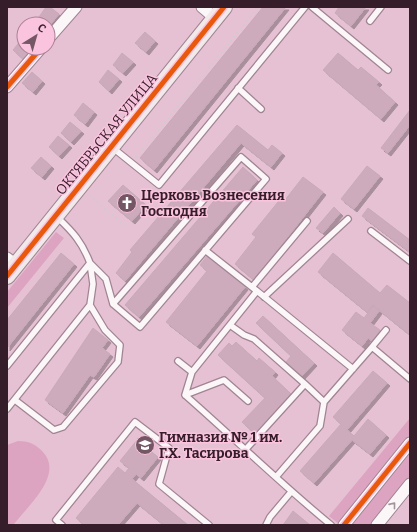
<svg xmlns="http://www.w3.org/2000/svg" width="417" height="532" font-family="Bitter,serif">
<defs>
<filter id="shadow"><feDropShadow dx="3" dy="3" stdDeviation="0" flood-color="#0004"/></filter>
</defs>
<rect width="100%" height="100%" fill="#e6c1d3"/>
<path fill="#dca4c0" d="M56 232 64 238 7 308V292Z
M410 418V438L340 525 329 516Z
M18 441C28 441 36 444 43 452 64 475 28 506 14 524L7 525V445Z
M410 452V476L371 525H351Z"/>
<path fill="#cdabbc" stroke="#c8aab9" filter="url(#shadow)" d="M46 7H50L59 14 49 26 39 17Z
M263 7H286L154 170 140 158Z
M339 7H366L351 26 335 13Z
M145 32 155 41 146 52 135 43Z
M22 39 24 40V48H32L23 59 13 50Z
M122 53 133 62 123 73 113 65Z
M338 53 358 70 361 67 379 82 376 85 395 102 381 119 323 70Z
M108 70 119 79 109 91 99 82Z
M32 72 42 81 33 92 22 83Z
M83 103 94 112 85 124 74 115Z
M410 110V125L388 153 381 148Z
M70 122 81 131 71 142 61 133Z
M237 125 268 150 272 145 282 153 271 167 241 143 125 281 116 273 132 252 130 250Z
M58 136 69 145 59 156 49 147Z
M41 157 51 166 42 177 31 168Z
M367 166 380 176 354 209 341 199Z
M243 167 257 180 139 317 125 305Z
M303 177 323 192 254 280 235 264 256 237 252 234 282 197 285 200Z
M123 185 146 205 132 221 108 201Z
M334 207 340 213 323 233 316 228Z
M368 208 410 240V252L362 216Z
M61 253 74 264 7 348V320Z
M333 253 380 293 387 285 410 303V335L373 305 367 312 318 272Z
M207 256 245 287 197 346 166 322 207 271 200 265Z
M373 306 379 311 370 323 380 330 372 341 368 338 362 346 342 330 356 312 364 318Z
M263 316 314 363 301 377 286 362 291 356 256 323Z
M93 328 108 340 102 348 110 354 94 377 90 375 63 413 45 400Z
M236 342 257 361 259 358 275 372 272 376 291 394 255 434 242 422 265 398 218 355 229 343 232 346Z
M373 371 387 383 347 430 354 436 368 419 386 435 370 454 352 440 314 483 300 471 341 424 333 417Z
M137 440 158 457 141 478 136 474 132 479 188 525H164L137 503 118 525H84L76 518 118 467 125 473 129 468 120 461Z
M293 511 310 525H283Z"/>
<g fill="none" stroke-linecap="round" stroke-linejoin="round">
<defs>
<path id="lane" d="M312 7 388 70
M370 21 381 7
M238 88 261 109
M113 148 159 185 305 7
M241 157 266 179 140 327 113 304Z
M371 231 410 261
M205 250 257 291 192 372 185 395C234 438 281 484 331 525
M252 287 307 221
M257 291 353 369
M264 297 348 219
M230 325 244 335 254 339 305 384
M372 347 386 330
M178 361 192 372
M7 366 90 263C82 242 73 232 57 217
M185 395 224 380 248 401
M15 400 54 430 63 427 118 362 120 345 105 330 90 305 93 284 90 263 106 279 113 304
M7 409 90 305
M246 449 305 384 324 402
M276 477 320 426 324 402 372 347 410 379
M62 525 56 520 135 422 169 448 159 484 209 525
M266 525 270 517 291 492"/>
<path id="street" d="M202 7 215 18
M48 39 76 7
M7 87 41 48
M7 258 16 265
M344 525 410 443
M377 525 410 484"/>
<path id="secondary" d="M7 276 224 7"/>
</defs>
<use href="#lane" stroke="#a08492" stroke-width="8"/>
<use href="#street" stroke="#a08492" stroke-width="13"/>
<use href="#secondary" stroke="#a08492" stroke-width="18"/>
<path stroke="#d4c9ce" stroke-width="2" stroke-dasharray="2 3" stroke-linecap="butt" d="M136 158 258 7
M89 195 124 225"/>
<use href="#lane" stroke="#fbf6f8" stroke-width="5.5"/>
<use href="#street" stroke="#fbf6f8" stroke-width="11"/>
<use href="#secondary" stroke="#f2e9ea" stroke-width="16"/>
<defs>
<path id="cycleway" d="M7 87 41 48
M7 276 224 7
M344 525 410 443"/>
</defs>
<use href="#cycleway" stroke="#fac3de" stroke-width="8"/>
<use href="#cycleway" stroke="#e8590c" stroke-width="5"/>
</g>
<defs><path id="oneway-chevron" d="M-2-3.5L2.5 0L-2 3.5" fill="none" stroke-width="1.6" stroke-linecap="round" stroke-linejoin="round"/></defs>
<use stroke="#a2949b" href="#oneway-chevron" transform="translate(393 505) rotate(-51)"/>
<defs>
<symbol id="church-disc" viewBox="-11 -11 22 22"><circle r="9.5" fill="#745665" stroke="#fac3de"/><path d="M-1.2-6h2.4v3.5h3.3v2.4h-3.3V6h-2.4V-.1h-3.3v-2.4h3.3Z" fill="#fff"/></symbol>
<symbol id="school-disc" viewBox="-11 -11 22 22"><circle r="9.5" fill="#745665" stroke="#fac3de"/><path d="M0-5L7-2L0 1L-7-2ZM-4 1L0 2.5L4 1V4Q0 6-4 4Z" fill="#fff"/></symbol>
</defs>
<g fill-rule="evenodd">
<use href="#church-disc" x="116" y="192" width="22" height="22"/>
<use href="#school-disc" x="134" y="434" width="22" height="22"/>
</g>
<g text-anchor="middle" stroke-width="3" stroke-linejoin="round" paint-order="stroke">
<g font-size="14" fill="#361d2a" stroke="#fac3de">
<text transform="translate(106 134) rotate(-51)" y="5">ОКТЯБРЬСКАЯ УЛИЦА</text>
</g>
<g font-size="14" font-weight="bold" fill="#361d2a" stroke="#fac3de" text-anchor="start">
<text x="141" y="200">Церковь Вознесения<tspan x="141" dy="16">Господня</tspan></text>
<text x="159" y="442">Гимназия № 1 им.<tspan x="159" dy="16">Г.Х. Тасирова</tspan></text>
</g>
</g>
<rect width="417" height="532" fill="none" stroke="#361d2a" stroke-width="16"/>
<g transform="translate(36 36) rotate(37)"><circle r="19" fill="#fac3de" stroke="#ac8196"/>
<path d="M0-3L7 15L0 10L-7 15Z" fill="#745665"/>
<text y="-6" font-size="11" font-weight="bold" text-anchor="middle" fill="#361d2a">С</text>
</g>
</svg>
